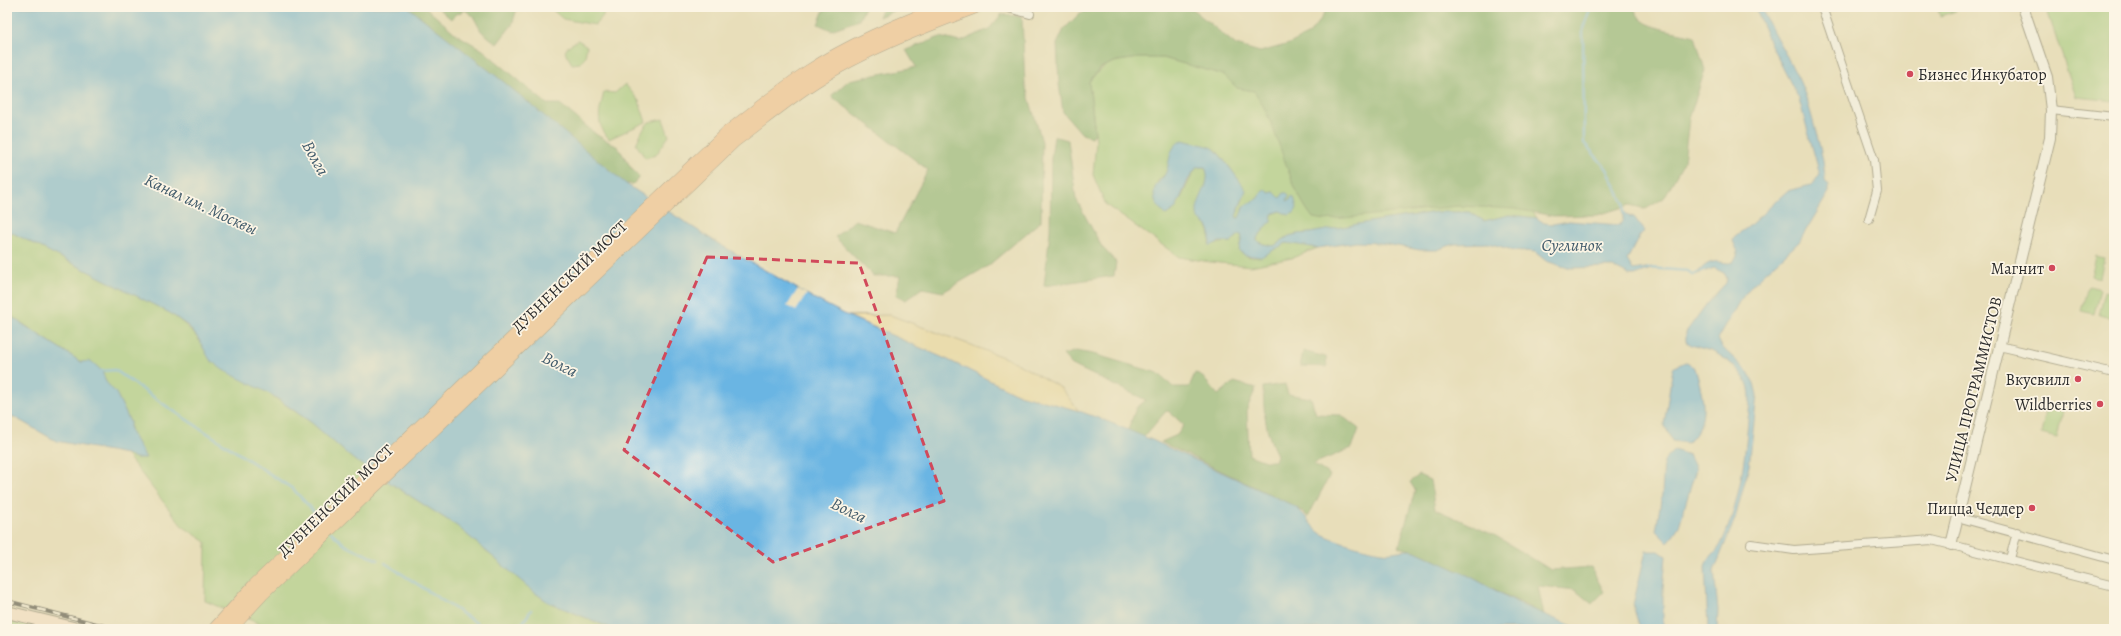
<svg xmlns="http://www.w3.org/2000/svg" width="2121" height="636" font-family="Alegreya,serif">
<rect width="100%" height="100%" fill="#fcf5e5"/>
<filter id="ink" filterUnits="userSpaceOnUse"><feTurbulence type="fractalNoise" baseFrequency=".025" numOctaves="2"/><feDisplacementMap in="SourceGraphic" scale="8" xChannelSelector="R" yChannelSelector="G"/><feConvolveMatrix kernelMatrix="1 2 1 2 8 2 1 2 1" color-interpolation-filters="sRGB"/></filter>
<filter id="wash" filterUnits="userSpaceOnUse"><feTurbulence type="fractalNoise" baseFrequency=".012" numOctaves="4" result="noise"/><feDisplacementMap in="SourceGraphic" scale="16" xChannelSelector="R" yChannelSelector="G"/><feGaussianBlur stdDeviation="0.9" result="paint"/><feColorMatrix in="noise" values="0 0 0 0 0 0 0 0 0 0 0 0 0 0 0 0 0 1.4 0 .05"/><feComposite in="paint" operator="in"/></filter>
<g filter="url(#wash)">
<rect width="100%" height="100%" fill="#e8deba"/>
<path fill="#97c979" stroke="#617a52" d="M549 7H604L603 16 595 25 563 19Z
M1937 7H1955L1956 11 1940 16Z
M2046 7H2114V101L2076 97Z
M578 40 587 46 585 57 581 63 572 64 565 52 568 46Z
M1139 58H1163L1224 75 1237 88 1287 96 1503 169 1537 218 1509 215 1484 221 1470 212H1437L1375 221 1310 233 1298 234 1289 236 1274 246 1263 244 1257 241V238L1267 226 1272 214 1281 211 1289 215 1295 202 1294 200 1286 201V197L1280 198 1274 192 1269 193 1264 190 1256 200 1245 206 1239 218H1237L1236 216C1238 209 1244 199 1245 193 1245 187 1219 151 1213 148 1205 145 1192 143 1183 140L1166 173 1157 182 1166 215C1182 206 1186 182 1197 167H1205L1208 176 1198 218C1209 226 1211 231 1209 244L1232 242 1239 234 1242 236 1239 251C1261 268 1269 246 1287 243 1297 241 1308 247 1318 248L1292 258 1251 266 1210 262 1179 257 1106 205 1093 175 1096 141 1089 82C1106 60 1114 62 1139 58Z
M625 84 639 101 646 122 609 139C595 122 599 113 604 92L615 93Z
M663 119 669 136 656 155 645 158 636 144 642 131 649 122Z
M7 230 170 313C185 324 196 333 204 349L312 423 353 459 457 526 534 592 548 602 613 629H272L205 601 206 542 182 526 126 454 136 458H146L130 430V422L118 397 106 382 102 371 81 362 14 318 7 320Z
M2096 256 2104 258 2100 278 2091 276Z
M2088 286 2100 289 2094 314 2081 311Z
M2105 291 2114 293V319L2099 315Z
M2047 407 2063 411 2057 438 2041 434Z
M7 618 56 629H7Z"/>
<path fill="#79ad69" stroke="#526c4a" d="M408 7H425L456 34 483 50 547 104H560L597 135 618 147 632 169 640 177 633 184H626L613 175 505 83Z
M437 7H479L482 10 483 7 517 9 512 25 497 44 481 31 473 16 465 10 457 14 451 19Z
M825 7H865L859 20 831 30 818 24Z
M883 7H902L879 17Z
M1098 7H1190L1236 45 1260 52 1289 44 1309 34 1321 18 1328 7H1633C1636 11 1638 17 1642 20 1652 29 1680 32 1695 36L1705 70 1689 119 1684 162 1664 198 1646 209 1630 205 1598 215 1553 216 1516 209 1459 206 1325 220 1313 218C1284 181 1281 130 1254 91L1237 88 1224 75 1163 58H1139L1117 61 1100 68 1089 82 1095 134 1091 137 1082 134 1063 112 1059 84 1057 44 1064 29 1080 13Z
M1002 14 1022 17 1025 84 1042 142 1041 221 988 266 943 292 922 288 906 300 896 295 900 276H873L835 237 855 220 895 233 928 170 831 96 849 80 916 67 906 50 940 37 960 42 989 29Z
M1054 136 1068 140 1076 199 1102 247 1116 262 1114 276 1044 286 1050 231 1051 158Z
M1076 351 1093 354 1158 373 1173 387H1189L1195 373 1200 374 1218 395 1234 382 1256 388 1247 409 1249 455 1265 461H1275L1277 455C1265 432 1264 413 1263 387L1285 384 1288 394 1311 398 1316 414 1341 415 1359 429 1352 448 1313 464 1330 475 1308 517 1302 511 1292 505 1161 442 1177 435 1184 425 1167 410 1144 437 1128 430 1136 408 1146 400 1072 365 1063 355Z
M1303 351 1326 357 1327 367 1300 366Z
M1419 475 1430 480 1435 509 1496 536 1551 570 1591 567 1604 592 1592 604 1575 590 1538 586 1544 615 1469 576 1415 551 1399 547 1415 490 1410 482Z"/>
<path fill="#eeda9e" stroke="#8c8264" d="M890 315 1011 360 1061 388 1079 411 1015 393 948 360 848 316Z"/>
<path fill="#6ab5e3" stroke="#4a7087" d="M7 7H408L505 83 626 184 719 244 815 299 848 316 948 360 1015 393 1079 411 1109 422 1152 440 1292 505C1306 513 1310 526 1320 533 1332 540 1367 550 1382 552 1393 554 1403 548 1415 551L1469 576 1524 606 1580 629H613L548 602 534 592 457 526 353 459 312 423 272 395 223 370 210 360 198 338 188 326 170 313 7 230Z
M1755 7H1763V12C1773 33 1785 52 1795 72 1806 92 1811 114 1817 136 1821 151 1825 166 1825 181L1829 186V192L1799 242 1752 285 1739 302 1718 339 1722 347 1747 371 1754 383 1757 395 1749 466 1735 519 1714 571 1718 610 1717 629H1708L1705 566C1707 558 1717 552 1721 544 1739 506 1745 461 1748 419 1749 410 1751 399 1749 389 1747 382 1743 376 1738 370 1731 363 1721 355 1711 351 1702 348 1694 347 1686 342V332L1708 302 1726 283 1727 278 1724 273 1714 268 1695 275C1700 270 1706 263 1713 262 1725 260 1734 270 1738 252L1733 241 1735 236 1748 227 1787 191 1811 185 1820 175 1799 99 1770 43Z
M1183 140C1191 143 1208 145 1213 148 1218 151 1242 184 1246 190L1236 216 1237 218H1239L1244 206 1256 200 1264 190H1267L1269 193 1274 192 1280 198 1284 193H1287L1289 195 1287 201 1290 200 1292 196 1294 197 1297 208 1294 213 1289 215 1280 211 1272 214 1271 221 1257 238V241L1263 244 1274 246 1289 236 1298 234 1310 233 1375 221 1437 212H1470L1484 221 1509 215 1537 218 1544 223 1553 224 1569 221 1620 225 1623 220V210L1629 216 1634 217 1645 231 1640 235 1627 260 1633 270 1652 267 1651 269 1635 275H1629L1613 267 1568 268 1546 261 1535 252 1513 250 1488 243 1454 244 1437 250H1420L1380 243 1356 242 1318 248 1286 243 1261 257 1245 255 1239 251 1242 236 1239 234 1232 242H1219L1210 246C1209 240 1212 234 1208 227 1205 222 1197 221 1197 213 1196 198 1213 184 1205 167H1197L1188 180 1176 208 1166 215C1160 209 1154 203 1154 193 1154 183 1163 180 1166 172 1171 159 1168 147 1183 140Z
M13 318 81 362 91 361 102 371 106 382 116 393 130 422V430L146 458H136L126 454 56 441 14 417 7 415V320Z
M1685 362 1695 368C1703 395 1711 421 1688 443L1672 441 1664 424 1673 368Z
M1674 450 1689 455 1696 469 1679 526 1668 543 1656 531 1662 494 1664 461Z
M1646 551H1659L1666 556 1663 589V629H1640L1633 605Z"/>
<path fill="#e8deba" d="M798 289 807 294 796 311 787 306Z"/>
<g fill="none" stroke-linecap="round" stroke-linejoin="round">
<path stroke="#6ab5e3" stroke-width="2.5" d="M1591 7 1583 28 1584 143 1607 169 1624 204V213
M1648 268 1688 271 1693 275 1697 273
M102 371 115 370 169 408 293 489 319 517
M331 532 345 545 378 560
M385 563 486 629
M519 629 531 610"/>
</g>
</g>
<g filter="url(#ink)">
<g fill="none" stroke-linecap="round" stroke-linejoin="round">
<defs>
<path id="minor" d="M1005 7 1030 14
M1822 7 1874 160 1877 191 1869 219
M2051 110 2114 117
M1999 346 2114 373
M1957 517 2114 560
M1751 544 1794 550 1932 540 2114 586
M2010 559 2017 532"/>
<path id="tertiary" d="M1951 545 2050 138 2051 110 2047 77 2023 7"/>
<path id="secondary" d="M7 612 77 629"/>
<path id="primary" d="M215 629 254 586 727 133C754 112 780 91 808 72 849 45 897 25 943 7
M230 629 262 594 734 141C761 121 787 99 815 81 864 49 920 28 975 7"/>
</defs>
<use href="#minor" stroke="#6d6a5d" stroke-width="10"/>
<use href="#tertiary" stroke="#6d6a5d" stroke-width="12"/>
<use href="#secondary" stroke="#6d6a5d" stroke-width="14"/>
<use href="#primary" stroke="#6d6a5d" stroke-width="14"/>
<use href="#minor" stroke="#fff" stroke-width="8"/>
<use href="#tertiary" stroke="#fff" stroke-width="10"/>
<use href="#secondary" stroke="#fde4d0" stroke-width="12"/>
<use href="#primary" stroke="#f9bc8a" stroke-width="13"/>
<defs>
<path id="rail" d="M7 601 116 629"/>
</defs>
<use href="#rail" stroke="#2b2b2b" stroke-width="4"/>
<use href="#rail" stroke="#fcf5e5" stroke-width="2.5" stroke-dasharray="8" stroke-linecap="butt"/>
</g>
</g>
<path d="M0 0H2121V636H0ZM707 257 859 263 944 501 773 562 624 450Z" fill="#e8deba" fill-opacity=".55" fill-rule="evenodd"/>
<path fill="none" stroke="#d1495b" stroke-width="3" stroke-dasharray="8 5" stroke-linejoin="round" d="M707 257 859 263 944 501 773 562 624 450Z"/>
<g fill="#d1495b" stroke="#fcf5e5" stroke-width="1.5">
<circle cx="1910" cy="74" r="4"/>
<circle cx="2052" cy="268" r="4"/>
<circle cx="2078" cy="379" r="4"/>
<circle cx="2100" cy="404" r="4"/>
<circle cx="2032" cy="508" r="4"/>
</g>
<g text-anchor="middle" stroke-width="3.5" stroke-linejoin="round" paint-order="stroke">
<g font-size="16" fill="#2b2b2b" stroke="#fcf5e5" text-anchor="end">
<text x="1918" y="80" text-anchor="start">Бизнес Инкубатор</text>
<text x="2044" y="274">Магнит</text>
<text x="2070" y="385">Вкусвилл</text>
<text x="2092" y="410">Wildberries</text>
<text x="2024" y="514">Пицца Чеддер</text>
</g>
<g font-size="16" fill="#2b2b2b" stroke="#fcf5e5">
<text transform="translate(569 276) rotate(-44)" y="6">ДУБНЕНСКИЙ МОСТ</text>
<text transform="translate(1973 389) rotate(-76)" y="6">УЛИЦА ПРОГРАММИСТОВ</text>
<text transform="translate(335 500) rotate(-44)" y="6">ДУБНЕНСКИЙ МОСТ</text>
</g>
<g font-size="17" font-style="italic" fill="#415b6b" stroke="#fcf5e5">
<text transform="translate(316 158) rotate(61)" y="6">Волга</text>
<text transform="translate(201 204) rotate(25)" y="6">Канал им. Москвы</text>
<text x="1572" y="251">Суглинок</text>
<text transform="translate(560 364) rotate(26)" y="6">Волга</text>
<text transform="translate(849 510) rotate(26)" y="6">Волга</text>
</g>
</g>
<rect width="2121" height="636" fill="none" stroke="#fcf5e5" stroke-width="24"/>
</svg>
